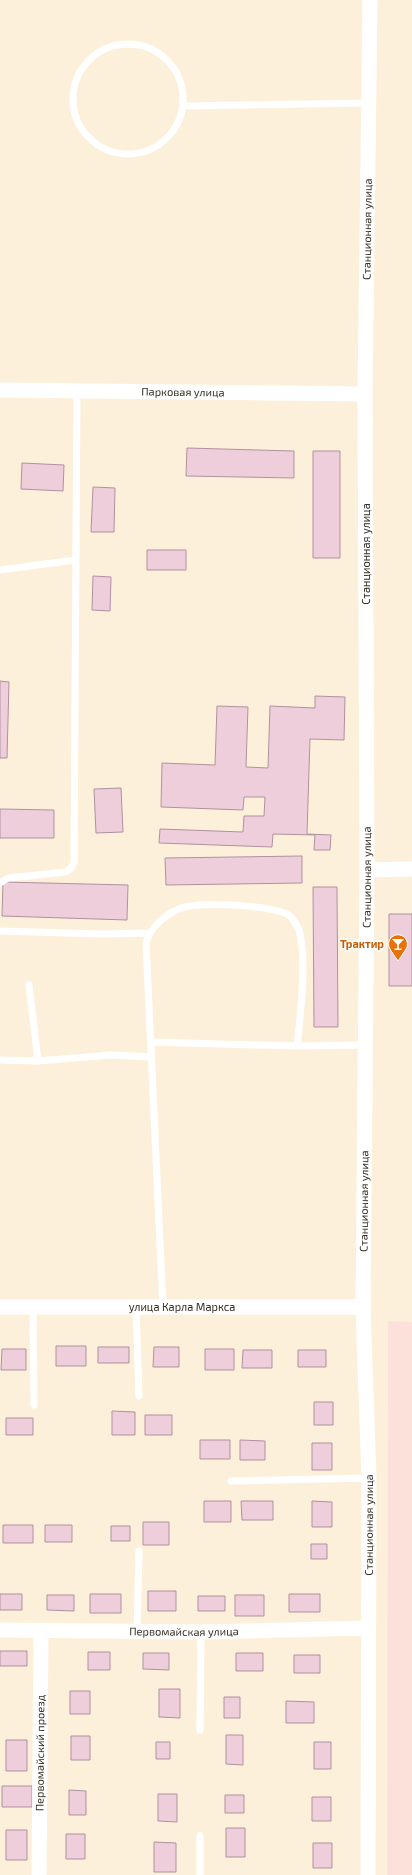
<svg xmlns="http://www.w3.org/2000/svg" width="412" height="1875" font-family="'Exo 2',sans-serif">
<rect width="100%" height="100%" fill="#fdf0da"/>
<path fill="#fbe1da" d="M388 1321 412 1322V1875H387Z"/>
<path fill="#efcedc" stroke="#b0919f" d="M187 448 294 451V478L186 476Z
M313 451H340V558H313Z
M22 463 64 465 63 491 21 489Z
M93 487 115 488 114 532H91Z
M147 550H186V570H147Z
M93 576 111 577 110 611 92 610Z
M0 681 9 682 7 758H0Z
M315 696 345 697 344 740 310 739 307 834 331 835 330 850H314L315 835 273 834 272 847 159 843 160 829 243 832 244 816H264L265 797H244L243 810 161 807 162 763 215 765 217 706 248 707 246 767 268 768 270 706 315 708Z
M121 788 123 832 96 833 94 789Z
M0 809 54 810V838H0Z
M302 856V883L166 885 165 858Z
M3 882 128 885 127 920 2 916Z
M313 887H337L338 1027H314Z
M389 914H412V986H389Z
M56 1346H86V1366H56Z
M98 1347H129V1363H98Z
M154 1347H179V1367H153Z
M2 1349H26V1370H1Z
M205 1349H234V1370H205Z
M243 1350H272V1368H242Z
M298 1350H326V1367H298Z
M314 1402H333V1425H314Z
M112 1411 135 1412V1435H112Z
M145 1415H172V1435H145Z
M6 1418H33V1435H6Z
M200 1440H230V1459H200Z
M240 1440 265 1441V1460H240Z
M312 1443H332V1470H312Z
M204 1501H231V1522H204Z
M241 1501H273V1520H242Z
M312 1501 332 1502V1527H312Z
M143 1522H169V1545H143Z
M3 1525H33V1543H3Z
M45 1525H72V1542H45Z
M111 1526H130V1541H111Z
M311 1544H327V1559H311Z
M148 1591H176V1611H148Z
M0 1594H22V1610H0Z
M90 1594H121V1613H90Z
M289 1594H320V1612H289Z
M47 1595H74V1611L47 1610Z
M235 1595H264V1616H235Z
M198 1596H225V1611H198Z
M0 1651H27V1666H0Z
M88 1652H110V1670H88Z
M143 1653H169V1670L143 1669Z
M236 1653H263V1671H236Z
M294 1655H320V1673H294Z
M159 1689H180V1718L159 1717Z
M70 1691H90V1714H70Z
M224 1697H240V1718H224Z
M286 1701 314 1702V1723H286Z
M226 1735H243V1765L226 1764Z
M71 1736H90V1760H71Z
M6 1740H27V1771H6Z
M156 1742H170V1759H156Z
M314 1742H331V1769H314Z
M2 1786H32V1807H2Z
M69 1790 86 1791V1815H69Z
M158 1794H177V1822L158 1821Z
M225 1795H244V1813H225Z
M312 1797H331V1821H312Z
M226 1828H245V1857H226Z
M6 1830H27V1860H6Z
M66 1834H85V1859H66Z
M154 1842 176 1843V1872H154Z
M313 1843H332V1868H313Z"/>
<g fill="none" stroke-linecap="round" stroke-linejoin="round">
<path stroke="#fff" stroke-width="7" d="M73 99a55 55 0 1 1 110 0a55 55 0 1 1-110 0Z
M183 106 369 103
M0 570 75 560
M0 883 8 878 66 872 71 868 74 863 77 391
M0 931 102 934 149 933
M29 985 38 1061
M151 1042 297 1046 365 1045
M0 1060 38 1061 111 1055 151 1057
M33 1307 34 1405
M136 1307 139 1396
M163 1307 146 943C150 928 164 915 179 909 199 901 267 905 287 914 291 916 296 924 298 928 308 952 300 1018 297 1046
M231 1481 369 1478
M137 1631 139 1551
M200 1730 201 1632
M200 1836V1875"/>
<g stroke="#fff" stroke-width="15">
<path id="s1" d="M0 390 365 394"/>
<path d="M367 870 412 869"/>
<path id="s2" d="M0 1307H363"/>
<path id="s3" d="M0 1630 201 1632 368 1628"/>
<path id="s4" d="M39 1875 41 1631"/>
<path id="s5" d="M368 1875 369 1478 363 1307 367 870 365 394 370 0"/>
</g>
</g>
<defs>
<symbol id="bar-pin" viewBox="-11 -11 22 30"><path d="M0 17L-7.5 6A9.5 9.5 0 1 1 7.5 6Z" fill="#e8710a" stroke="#fff"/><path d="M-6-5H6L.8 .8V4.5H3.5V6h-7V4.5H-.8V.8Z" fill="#fff"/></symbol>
</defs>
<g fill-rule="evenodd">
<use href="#bar-pin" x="387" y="933" width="22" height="30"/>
</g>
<g text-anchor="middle" stroke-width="3" stroke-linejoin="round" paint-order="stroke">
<g font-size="11" fill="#342e23" stroke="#fff">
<text dy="4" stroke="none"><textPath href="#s5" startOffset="1646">Станционная улица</textPath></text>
<text dy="4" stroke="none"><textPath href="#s1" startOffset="183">Парковая улица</textPath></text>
<text transform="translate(366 554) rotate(-90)" y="4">Станционная улица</text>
<text dy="4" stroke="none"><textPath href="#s5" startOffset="998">Станционная улица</textPath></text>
<text dy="4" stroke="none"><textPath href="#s5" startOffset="674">Станционная улица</textPath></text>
<text dy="4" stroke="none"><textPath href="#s2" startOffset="182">улица Карла Маркса</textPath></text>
<text dy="4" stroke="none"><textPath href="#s5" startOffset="350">Станционная улица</textPath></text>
<text dy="4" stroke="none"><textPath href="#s3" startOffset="184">Первомайская улица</textPath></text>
<text dy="4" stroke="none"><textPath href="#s4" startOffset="122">Первомайский проезд</textPath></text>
</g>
<g font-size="11" font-weight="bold" fill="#c56008" stroke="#fff" text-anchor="end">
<text x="384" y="948">Трактир</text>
</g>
</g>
</svg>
